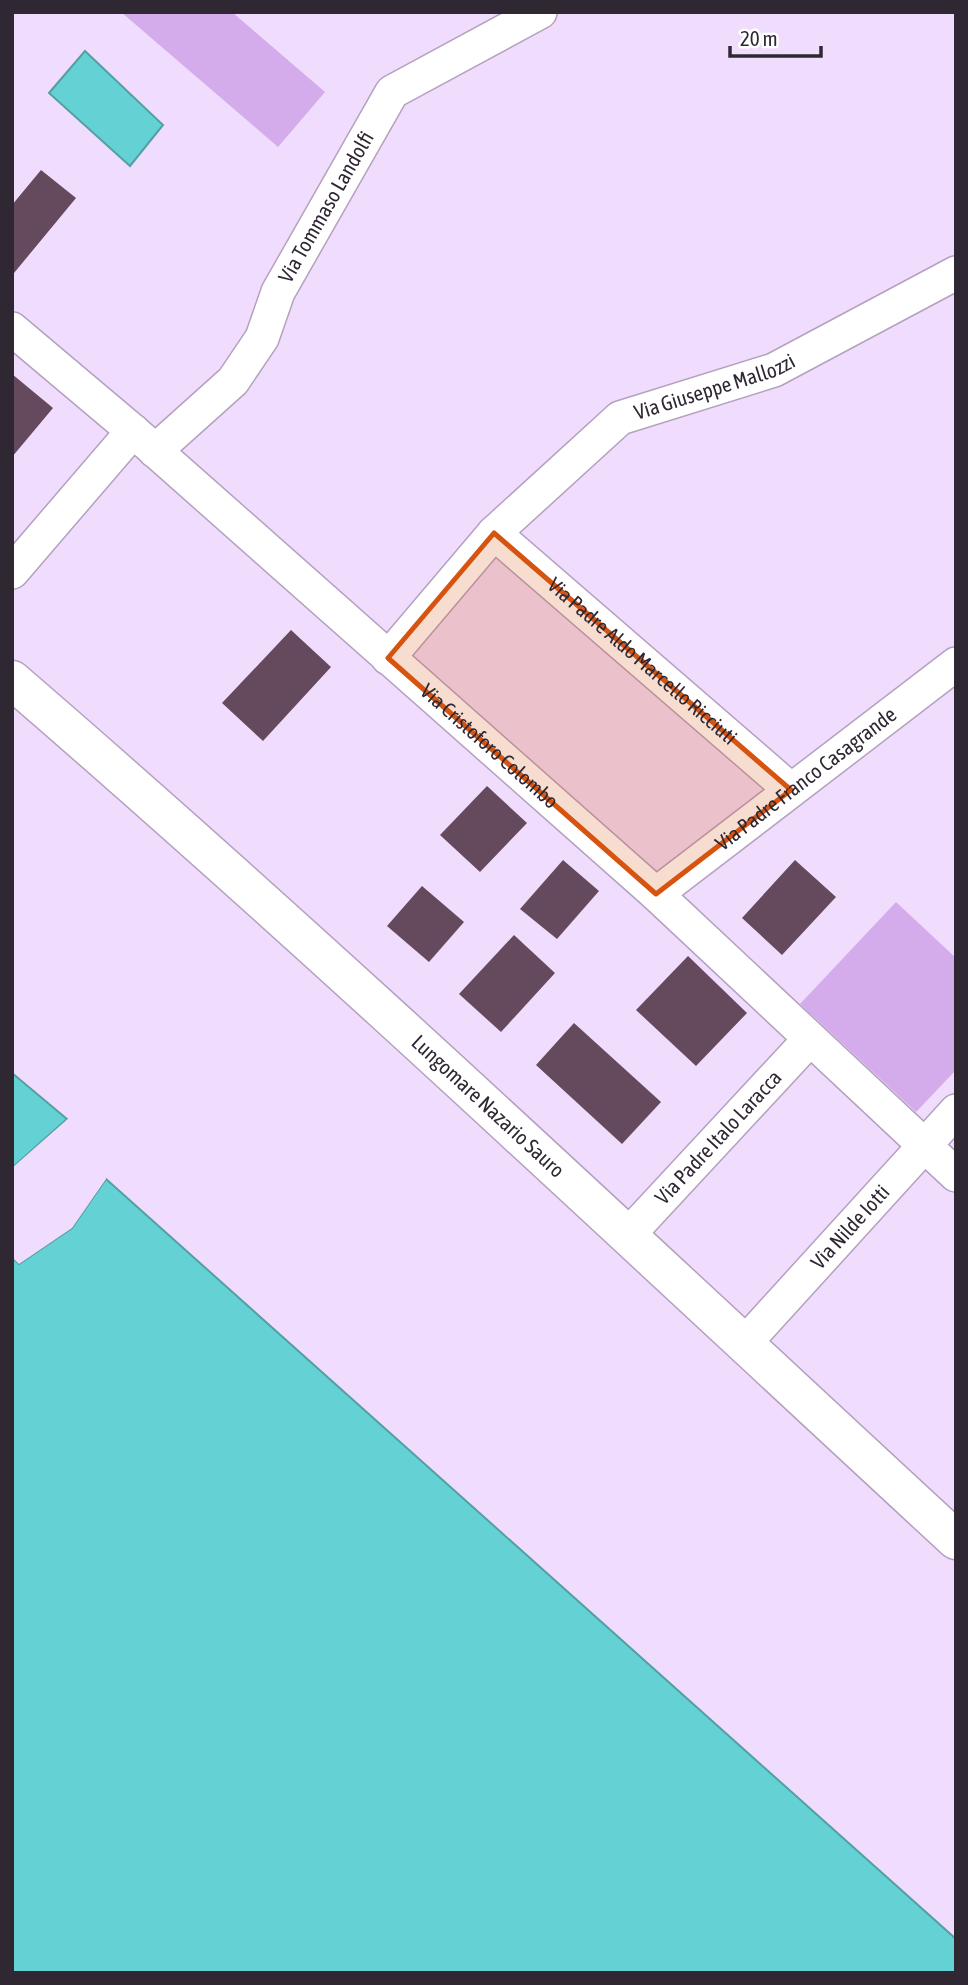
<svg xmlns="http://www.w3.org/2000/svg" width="968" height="1985" font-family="'Asap Condensed',sans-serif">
<rect width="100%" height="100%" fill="#f0dcfc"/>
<path fill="#d4abeb" d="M121 12H232L325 92 278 147Z
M896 902 956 958V1070L916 1112 800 1004Z"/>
<path fill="#64d2d4" stroke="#549fa4" stroke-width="2" d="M85 51 163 125 130 166 49 93Z
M12 1073 67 1119 12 1168Z
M106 1179 956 1939V1973H12V1257L19 1264 72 1228Z"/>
<path fill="#f0dcfc" d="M70 1117 69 1122 12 1171V1168Z
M106 1176V1179L72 1228 19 1264 12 1257V1253L20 1260 69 1226Z"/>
<path fill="#654a5d" d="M41 170 76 198 14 273 12 205Z
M12 374 53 408 12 457Z
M291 630 331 667 263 741 222 703Z
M487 786 527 823 480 872 440 835Z
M563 860 599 891 557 939 520 909Z
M795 860 836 897 782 955 742 918Z
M422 886 464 922 429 962 387 926Z
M514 935 555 973 501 1032 459 994Z
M688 956 747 1013 696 1066 636 1010Z
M574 1023 661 1102 622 1144 536 1065Z"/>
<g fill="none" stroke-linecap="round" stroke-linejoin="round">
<defs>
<g id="minor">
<path id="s1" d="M12 329 133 431 656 894 956 1175"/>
<path id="s2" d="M155 451 233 381 262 338 278 292 392 92 540 12"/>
<path id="s3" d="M494 533 791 790"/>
<path d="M12 572 133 431"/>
<path id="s4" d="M388 658 494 533 620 418 774 370 956 273"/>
<path id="s5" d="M656 894 956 664"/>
<path id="s6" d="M628 1235 810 1039"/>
<path id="s7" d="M744 1344 956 1111"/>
</g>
<g id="tertiary">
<path id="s8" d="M12 680C334 958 643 1251 956 1540"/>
</g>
</defs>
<use href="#minor" stroke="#b4a1bf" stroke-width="36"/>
<use href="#tertiary" stroke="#b4a1bf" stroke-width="41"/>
<use href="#minor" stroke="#fff" stroke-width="33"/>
<use href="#tertiary" stroke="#fff" stroke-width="38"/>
</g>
<path fill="#d65410" fill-opacity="0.2" stroke="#d65410" stroke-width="5" stroke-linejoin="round" d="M494 533 791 790 656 894 388 658Z"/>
<g text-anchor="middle" stroke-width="7" stroke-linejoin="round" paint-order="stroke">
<g font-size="21" fill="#2f2833" stroke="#fff">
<text dy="7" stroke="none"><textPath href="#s2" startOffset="303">Via Tommaso Landolfi</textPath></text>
<text dy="7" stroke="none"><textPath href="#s4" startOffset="434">Via Giuseppe Mallozzi</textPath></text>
<text dy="7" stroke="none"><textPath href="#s3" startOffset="196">Via Padre Aldo Marcello Ricciuti</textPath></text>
<text dy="7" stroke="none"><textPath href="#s1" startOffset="634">Via Cristoforo Colombo</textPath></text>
<text dy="7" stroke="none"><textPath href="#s5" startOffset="189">Via Padre Franco Casagrande</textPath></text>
<text dy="7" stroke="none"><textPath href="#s8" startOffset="639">Lungomare Nazario Sauro</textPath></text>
<text dy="7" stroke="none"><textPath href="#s6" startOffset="133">Via Padre Italo Laracca</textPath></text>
<text dy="7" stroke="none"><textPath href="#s7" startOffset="158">Via Nilde Iotti</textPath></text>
</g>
</g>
<rect width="968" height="1985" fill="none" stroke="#2f2833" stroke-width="28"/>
<path d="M730 46v10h91v-10" fill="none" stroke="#2f2833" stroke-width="3.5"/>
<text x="740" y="46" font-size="21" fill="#2f2833" stroke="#ffffff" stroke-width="5" paint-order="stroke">20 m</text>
</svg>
